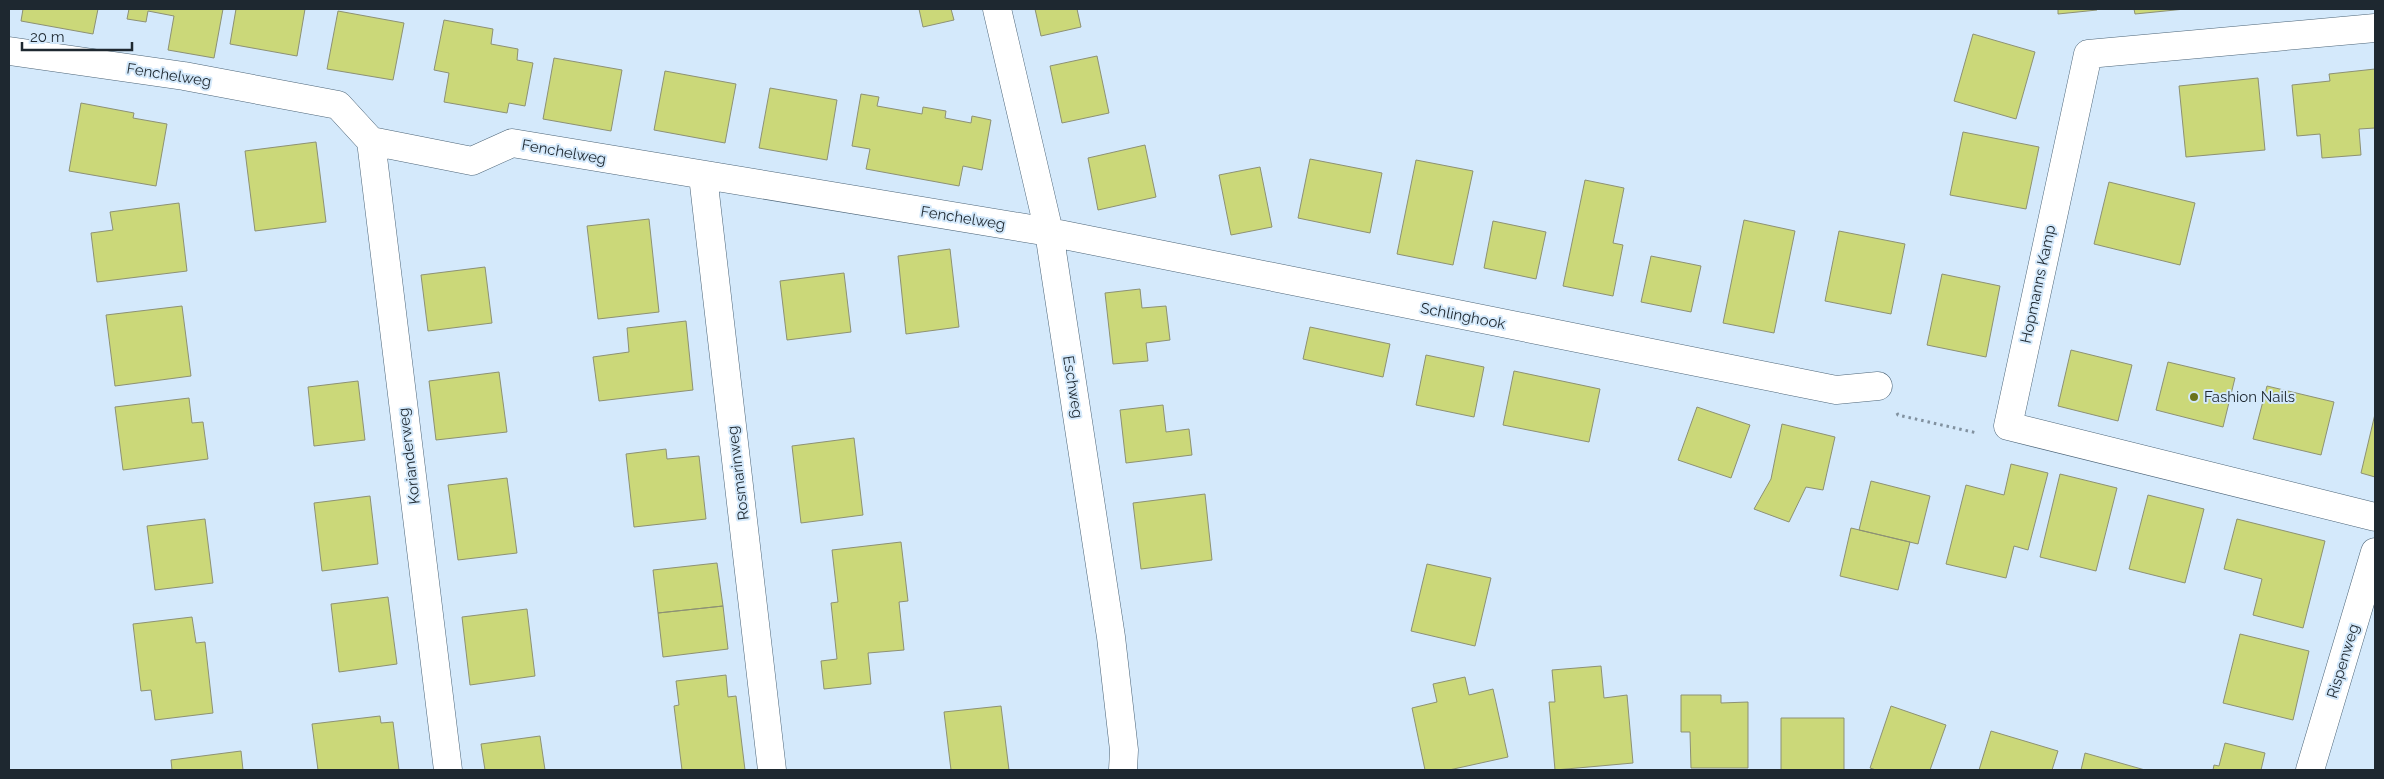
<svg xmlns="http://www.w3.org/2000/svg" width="2384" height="779" font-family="Raleway,sans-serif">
<rect width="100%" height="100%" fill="#d4e9fb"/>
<path fill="#cbd879" stroke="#8d9174" d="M23 9H98L93 34 21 21Z
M129 9H223L214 58 168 50 174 16 148 11 146 22 127 19Z
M236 9H305L297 56 230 44Z
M919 9H951L954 20 923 27Z
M1035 9H1077L1081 27 1041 36Z
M2058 9H2097V10L2058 14Z
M2134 9H2185L2135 14Z
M338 11 404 23 393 80 327 69Z
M444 20 493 29 491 44 518 49 517 60 533 63 525 106 509 103 507 113 444 102 449 73 434 70Z
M1973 34 2035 52 2016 119 1954 101Z
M1097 56 1109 113 1062 123 1050 66Z
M554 58 622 70 611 131 543 119Z
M2375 69V128L2359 129 2361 155 2322 158 2320 134 2297 136 2292 85 2330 81 2329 74Z
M665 71 736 84 725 143 654 130Z
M2258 78 2265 150 2186 157 2179 86Z
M770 88 837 100 827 160 759 148Z
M861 94 879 97 877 106 922 114 923 107 946 111 945 118 971 123 972 116 991 120 982 170 963 166 959 186 866 169 870 149 852 146Z
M81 103 134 113 133 118 167 124 156 186 69 171Z
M1963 132 2039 147 2026 209 1950 195Z
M316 142 326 222 255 231 245 151Z
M1145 145 1156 197 1098 210 1088 158Z
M1310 159 1382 173 1370 233 1298 218Z
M1416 160 1473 171 1453 265 1397 254Z
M1260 167 1272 227 1231 235 1219 175Z
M1585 180 1624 188 1613 243 1623 245 1613 296 1563 286Z
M2109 182 2195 203 2180 265 2094 244Z
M179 203 187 271 97 282 91 233 113 230 110 212Z
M649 219 659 312 598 319 587 226Z
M1744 220 1795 231 1774 333 1723 323Z
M1493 221 1546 232 1536 279 1484 268Z
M1839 231 1905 244 1891 314 1825 301Z
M950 249 959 327 906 334 898 256Z
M1651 256 1701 266 1691 312 1641 302Z
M485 267 492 323 428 331 421 275Z
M844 273 851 332 787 340 780 281Z
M1942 274 2000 286 1986 357 1927 345Z
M1140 289 1142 308 1166 306 1170 340 1146 343 1148 361 1113 364 1105 293Z
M182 306 191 376 115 386 106 315Z
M686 321 693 390 599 401 593 357 629 352 627 328Z
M1310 327 1390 344 1383 377 1303 359Z
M2071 350 2132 365 2118 421 2058 406Z
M1426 355 1484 367 1474 417 1416 405Z
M2168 362 2235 378 2223 427 2156 410Z
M1514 371 1600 389 1589 442 1503 425Z
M499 372 507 432 436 440 429 381Z
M358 381 365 440 314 446 308 387Z
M2267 386 2334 402 2321 455 2253 439Z
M189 398 192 423 203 422 208 459 123 470 115 407Z
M1163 405 1166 432 1189 429 1192 455 1126 463 1120 410Z
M1697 407 1750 425 1731 478 1678 460Z
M2375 414V477L2361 473Z
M1782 424 1835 437 1823 490 1806 487 1789 522 1754 509 1771 479Z
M854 438 863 515 801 523 792 446Z
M666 449 667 459 699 456 706 519 634 527 626 454Z
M2011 464 2048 473 2028 550 2014 546 2006 578 1946 564 1966 485 2004 495Z
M2060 474 2117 488 2096 571 2040 557Z
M507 478 517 553 458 560 448 485Z
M1871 481 1930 496 1918 544 1859 530Z
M1205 494 1212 560 1141 569 1133 503Z
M2148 495 2204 509 2185 583 2129 569Z
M370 496 378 564 322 571 314 503Z
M205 519 213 583 155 590 147 526Z
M2237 519 2325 541 2303 628 2253 615 2262 579 2224 569Z
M1851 528 1910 542 1898 590 1840 576Z
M901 542 908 601 899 602 904 650 868 653 871 684 824 689 821 661 837 659 831 603 838 602 832 550Z
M717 563 723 606 658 613 653 570Z
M1427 564 1491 578 1475 646 1411 631Z
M388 597 397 664 339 672 331 604Z
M723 606 728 649 663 657 658 613Z
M527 609 535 676 470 685 462 617Z
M192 617 196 643 205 642 213 713 155 720 151 690 141 691 133 624Z
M2240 634 2309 651 2293 720 2223 703Z
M1601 666 1604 698 1627 695 1633 763 1555 770 1549 702H1555L1552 670Z
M726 675 728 697 736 696 745 770H682L674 706 679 705 676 681Z
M1465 677 1469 695 1493 689 1508 757 1449 770H1425L1412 708 1437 702 1433 684Z
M1681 695H1721V703L1748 702V768H1691L1690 732H1681Z
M1001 706 1009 770H951L944 712Z
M1891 706 1946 725 1930 770H1876L1870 768Z
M380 716 381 723 393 722 399 770H318L312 724Z
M1781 718H1844V770H1781Z
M1991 731 2058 751 2052 770H1979Z
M540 736 545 770H485L481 744Z
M2225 743 2265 753 2261 770H2213L2214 765 2219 766Z
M241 751 243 770H172L171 760Z
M2085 753 2145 770H2081Z"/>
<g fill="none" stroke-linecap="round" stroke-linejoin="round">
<defs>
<path id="minor" d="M997 9 1049 232 1111 637 1124 750 1123 770
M2375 28 2088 54 2008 426 2375 517
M9 51 184 76 338 105 371 141 472 161 512 143 1049 232 1836 390 1878 386
M371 141 448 770
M703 176 772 770
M2310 770 2375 552"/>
</defs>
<use href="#minor" stroke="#4d6578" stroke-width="29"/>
<path stroke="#81919f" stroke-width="3" stroke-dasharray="2.5 4" stroke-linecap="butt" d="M1897 413 1898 415 1977 433"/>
<use href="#minor" stroke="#fff" stroke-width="28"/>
</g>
<circle fill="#6a731c" stroke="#d4e9fb" stroke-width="2" cx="2194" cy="397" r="5"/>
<g text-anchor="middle" stroke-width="4" stroke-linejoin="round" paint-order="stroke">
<g font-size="15" fill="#1e2830" stroke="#d4e9fb">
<text transform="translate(169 75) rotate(9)" y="5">Fenchelweg</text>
<text transform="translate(564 152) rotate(10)" y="5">Fenchelweg</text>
<text transform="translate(963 218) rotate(9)" y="5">Fenchelweg</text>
<text transform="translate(2038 284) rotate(-78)" y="5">Hopmanns Kamp</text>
<text transform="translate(1463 316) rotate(11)" y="5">Schlinghook</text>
<text transform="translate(1073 387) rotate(81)" y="5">Eschweg</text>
<text transform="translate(409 456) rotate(-97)" y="5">Korianderweg</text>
<text transform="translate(738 473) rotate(-97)" y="5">Rosmarinweg</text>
<text transform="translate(2343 661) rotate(-73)" y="5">Rispenweg</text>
</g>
<g font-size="15" fill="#1e2830" stroke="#d4e9fb" text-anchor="start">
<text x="2204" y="402">Fashion Nails</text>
</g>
</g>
<rect width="2384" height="779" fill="none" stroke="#1e2830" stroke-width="20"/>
<path d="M22 42v8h110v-8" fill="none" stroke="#1e2830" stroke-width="2.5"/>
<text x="30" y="42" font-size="15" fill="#1e2830" stroke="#d4e9fb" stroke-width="4" paint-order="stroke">20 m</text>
</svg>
